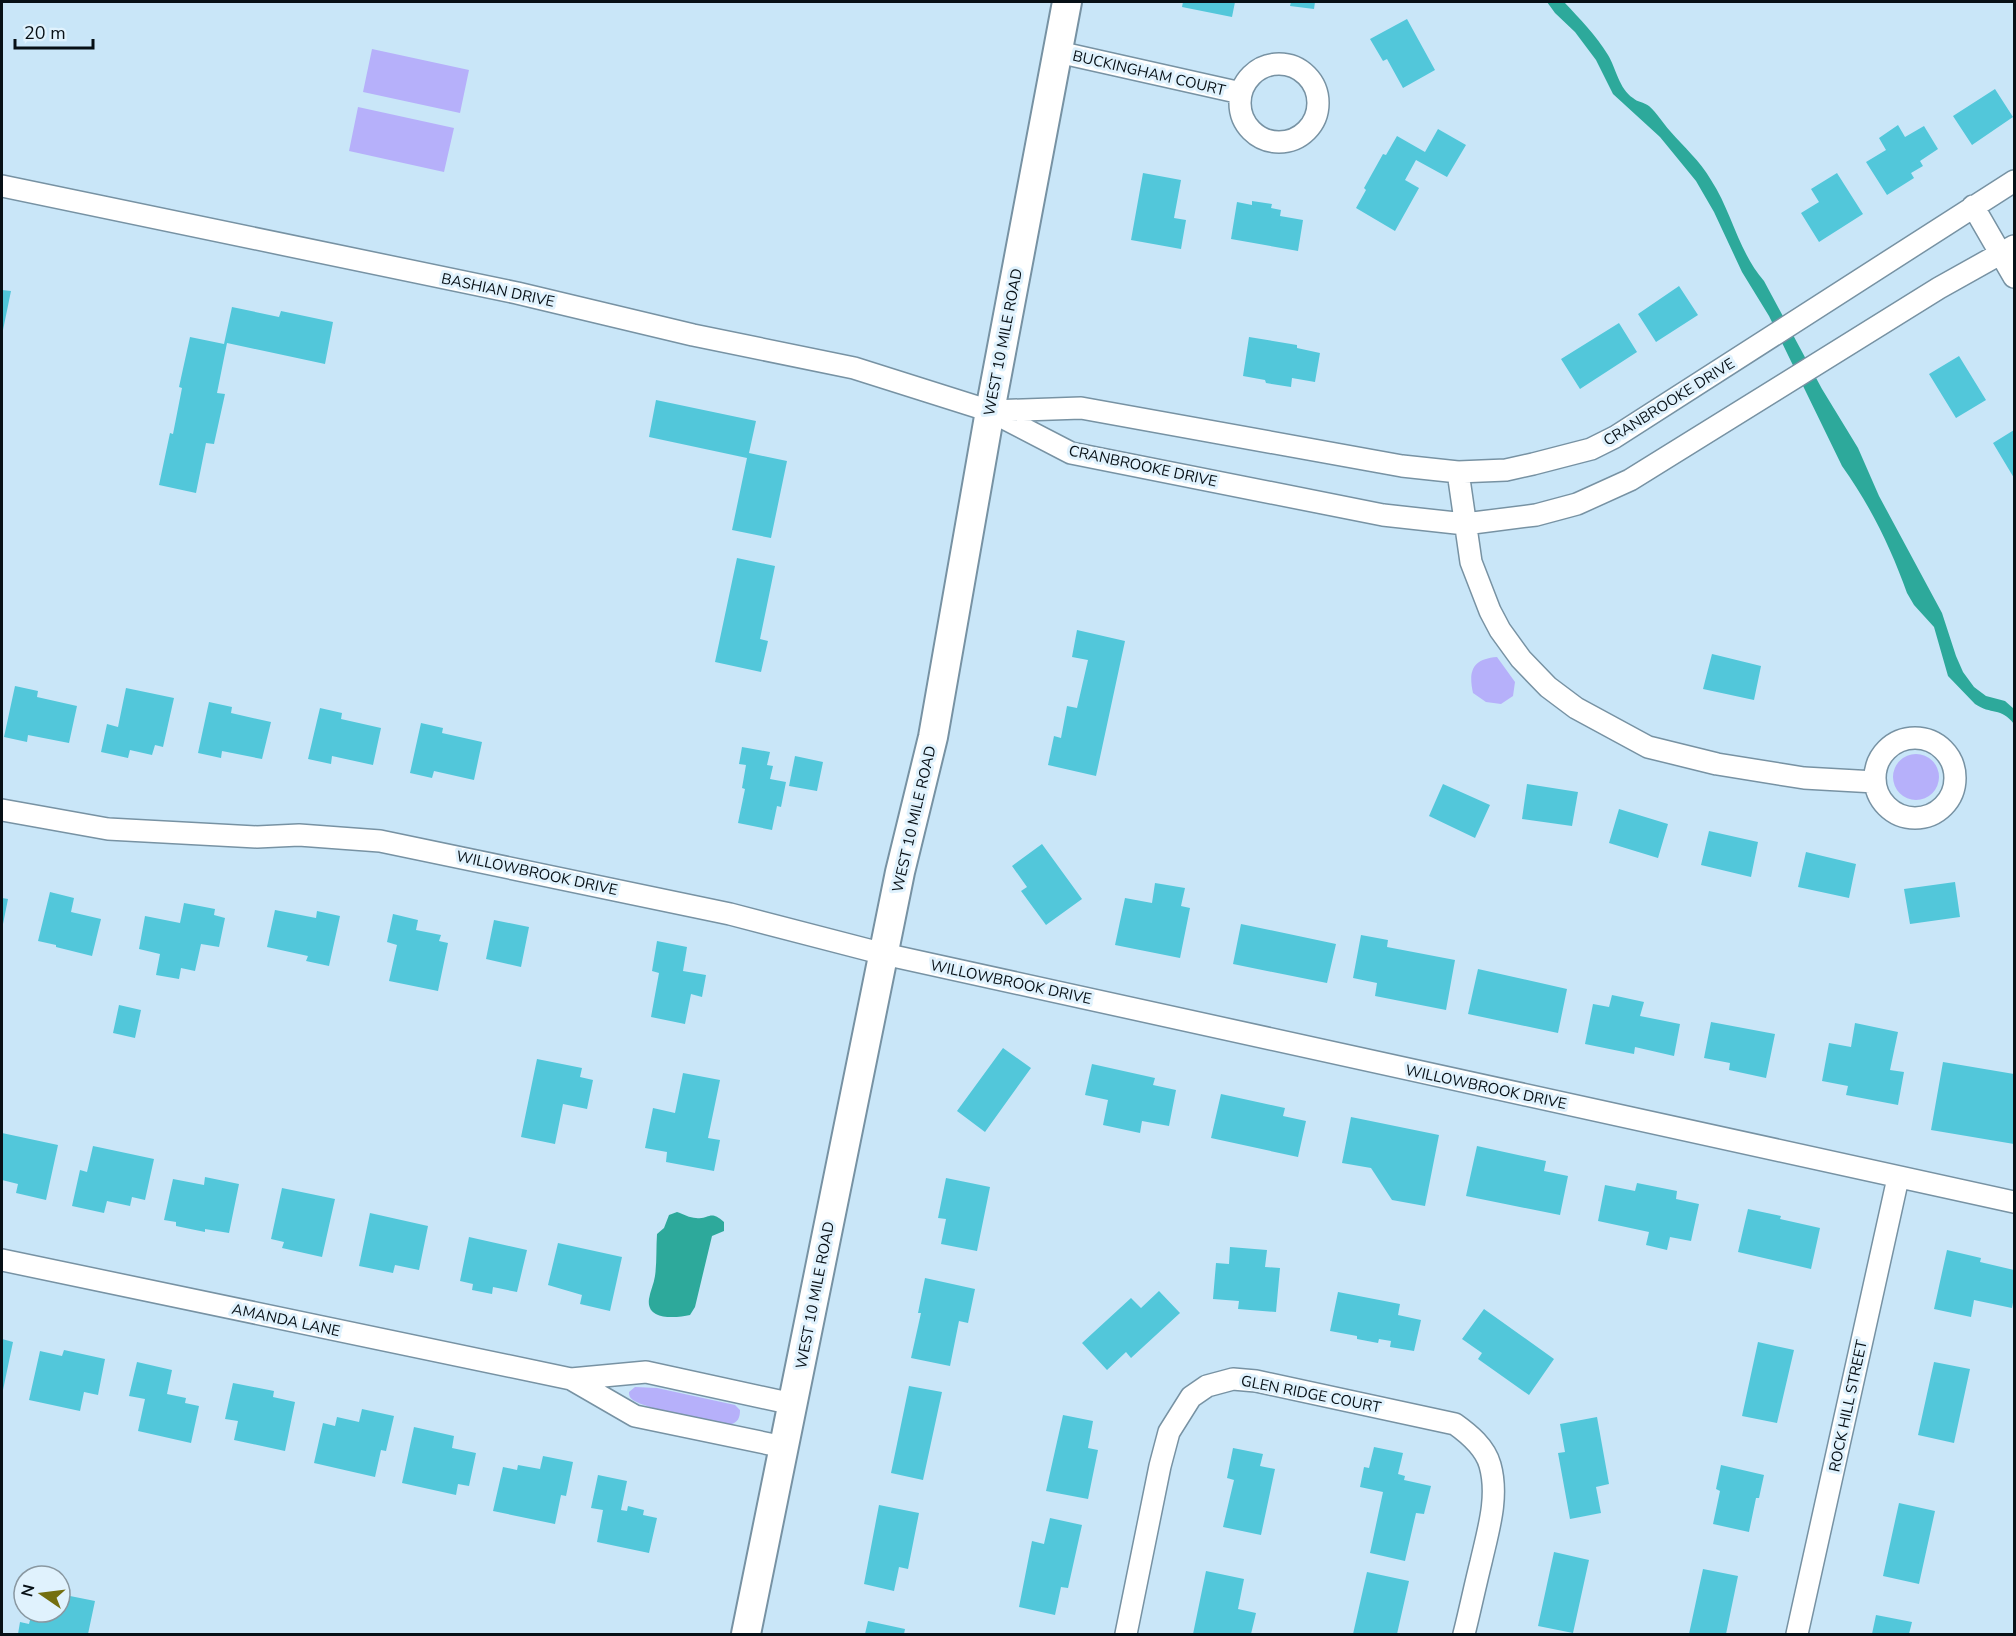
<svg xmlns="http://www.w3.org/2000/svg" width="2016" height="1636" font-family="'Nunito Sans',sans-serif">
<rect width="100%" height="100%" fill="#c9e6f8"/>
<path fill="#b6b0fa" d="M372 49 469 70 460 113 363 92Z
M358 107 454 128 444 172 349 151Z
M1497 657 1515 682 1513 696 1501 704 1486 702 1473 693C1468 670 1473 659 1497 657Z
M1893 777a23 23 0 1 1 46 0a23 23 0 1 1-46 0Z
M635 1387 657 1388 735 1405 740 1410C740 1418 738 1422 730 1425 715 1422 635 1408 630 1397 629 1395 629 1394 629 1392Z"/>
<path fill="#2da99b" d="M1547 2H1564C1580 19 1596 35 1608 55 1616 68 1619 89 1633 98 1637 102 1644 102 1649 106 1657 113 1663 123 1670 131 1684 147 1700 161 1711 180 1732 212 1738 251 1764 281L1822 389 1858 448 1879 496 1942 613 1956 656 1963 672 1974 687 1986 696 2005 701 2014 709V724C2001 707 1991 715 1975 704L1948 676 1934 627 1914 605 1907 593C1891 548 1870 505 1842 466L1769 316 1742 272 1714 212 1696 181 1660 137 1613 94 1596 60 1575 32 1555 13Z
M677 1212C683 1214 690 1218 696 1218 710 1220 709 1209 724 1222V1231L712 1236 695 1307 690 1315C676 1318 646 1321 649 1299 650 1291 654 1284 655 1276 657 1262 656 1248 657 1234L664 1228 669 1215Z"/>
<path fill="#52c7da" d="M1183 2H1235L1232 17 1182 7Z
M1291 2H1315L1314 9 1290 6Z
M1407 19 1435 70 1403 88 1387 59 1383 61 1370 39Z
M1995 89 2013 117 1972 145 1953 116Z
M1898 125 1905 137 1924 126 1938 149 1920 161 1923 166 1911 173 1914 178 1887 195 1866 162 1886 150 1879 138Z
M1438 129 1466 145 1447 177 1416 160 1405 180 1419 188 1395 231 1356 208 1366 190 1364 188 1383 154 1386 155 1397 136 1425 152Z
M1143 173 1181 180 1174 218 1186 220 1181 249 1131 240Z
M1837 173 1863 214 1819 242 1801 213 1819 202 1811 189Z
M1252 201 1272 204 1271 208 1281 210 1280 216 1303 220 1298 251 1231 239 1237 202 1252 205Z
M1679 286 1698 315 1656 342 1638 314Z
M2 290 11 291 3 330H2Z
M232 307 279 317 281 311 333 322 325 364 227 343 217 393 225 394 214 444 206 443 196 493 159 485 170 433 173 434 182 388 179 387 190 337 224 344Z
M1619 323 1637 352 1580 389 1561 359Z
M1249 337 1297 345V348L1320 353 1315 382 1292 378 1291 387 1266 383 1265 380 1243 376Z
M1959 356 1986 400 1956 418 1929 374Z
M656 400 756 421 749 453 787 461 771 538 732 530 747 458 649 437Z
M2014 430V478L1993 443Z
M737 558 775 566 760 639 768 641 761 672 715 662Z
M1077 630 1125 641 1096 776 1048 765 1054 736 1061 738 1067 706 1077 708 1088 660 1072 657Z
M1712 654 1761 666 1754 700 1703 689Z
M15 686 38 691 37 697 77 706 69 743 28 735 27 742 4 737Z
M126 688 174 698 163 747 155 745 152 755 130 750 128 758 101 752 107 724 118 727Z
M209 702 232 707 231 713 271 722 262 759 222 751 221 758 198 753Z
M320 708 342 713 341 719 381 728 373 765 332 756 331 764 308 759Z
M421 723 443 728 442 733 482 742 474 780 434 771 432 778 410 773Z
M742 747 770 752 767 765 773 766 770 779 786 782 781 807 777 806 772 830 738 823 745 789 742 788 746 765 739 764Z
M795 756 823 762 817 791 789 786Z
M1443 784 1490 805 1475 838 1429 816Z
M1527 784 1578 792 1572 826 1522 819Z
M1619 809 1668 824 1658 858 1609 843Z
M1709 831 1758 842 1751 877 1701 865Z
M1042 844 1082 899 1046 925 1021 891 1027 887 1012 866Z
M1806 852 1856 864 1849 898 1798 887Z
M1955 882 1960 917 1910 924 1904 889Z
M1155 883 1185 888 1181 906 1190 908 1180 958 1115 945 1125 898 1152 903Z
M50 892 74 898 71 912 101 919 92 956 56 947V945L38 941Z
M2 898 8 899 3 924H2Z
M184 903 215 909 214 915 225 918 219 947 201 944 195 971 181 968 179 979 156 975 160 954 139 949 145 916 180 923Z
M275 910 316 918 317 911 340 916 329 966 306 961 308 956 267 947Z
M393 914 418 920 416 930 441 935 439 941 448 943 438 991 389 981 397 945 387 942Z
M494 920 529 927 521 967 486 959Z
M1241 924 1336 944 1327 983 1233 964Z
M1361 935 1388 940 1387 947 1455 960 1446 1010 1375 996 1377 983 1353 978Z
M657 941 687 947 683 971 706 975 702 997 691 994 685 1024 651 1017 659 973 652 971Z
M1478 969 1567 989 1558 1033 1468 1014Z
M1612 995 1644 1002 1640 1016 1680 1024 1674 1056 1635 1047 1634 1054 1585 1044 1593 1004 1609 1007Z
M119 1005 141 1010 135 1038 113 1033Z
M1711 1022 1775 1034 1766 1078 1729 1070 1730 1063 1704 1058Z
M1855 1023 1898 1032 1890 1070 1904 1072 1898 1105 1846 1095 1848 1086 1822 1081 1829 1043 1851 1047Z
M1003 1048 1031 1068 985 1132 957 1111Z
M537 1059 582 1068 580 1077 593 1080 587 1109 563 1104 555 1144 521 1137Z
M1943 1062 2014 1074V1144L1931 1130Z
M1092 1064 1155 1078 1153 1085 1176 1090 1169 1126 1142 1121 1140 1133 1103 1125 1108 1100 1085 1095Z
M683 1073 720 1080 708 1138 720 1140 714 1171 666 1162 667 1152 645 1148 653 1108 675 1113Z
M1221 1094 1285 1108 1283 1116 1306 1121 1298 1157 1211 1138Z
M1351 1117 1439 1135 1425 1206 1392 1200 1371 1168 1342 1163Z
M2 1133 58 1145 46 1200 16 1193 18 1184 2 1180Z
M93 1146 154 1159 145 1200 132 1197 130 1206 107 1201 104 1213 72 1206 80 1170 87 1172Z
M1477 1146 1546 1161 1544 1171 1568 1176 1560 1215 1466 1196Z
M205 1177 239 1184 229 1233 205 1229V1232L176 1226V1222L164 1220 173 1179 204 1185Z
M946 1178 990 1187 977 1251 941 1244 946 1219 938 1218Z
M1637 1183 1677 1191 1676 1199 1699 1204 1691 1241 1670 1237 1667 1250 1646 1245 1649 1232 1598 1221 1605 1185 1635 1191Z
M282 1188 335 1199 322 1257 282 1248 284 1242 271 1239Z
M1748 1209 1781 1216 1780 1219 1820 1228 1811 1269 1738 1252Z
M370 1213 428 1226 419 1270 395 1265 393 1273 359 1266Z
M469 1237 527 1250 517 1292 493 1287 492 1294 472 1290 473 1284 460 1281Z
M558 1243 622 1257 610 1311 580 1304 582 1295 548 1285Z
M1230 1247 1267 1250 1265 1267 1280 1268 1276 1312 1238 1309 1239 1301 1213 1299 1216 1263 1229 1264Z
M1947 1250 1981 1258 1980 1262 2014 1270V1297L2012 1308 1974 1300 1971 1317 1934 1309Z
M925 1278 975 1289 968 1323 959 1321 950 1366 911 1358 921 1313H918Z
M1159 1291 1180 1313 1131 1358 1126 1352 1107 1370 1082 1343 1131 1298 1141 1308Z
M1338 1292 1400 1304 1398 1315 1421 1320 1414 1351 1390 1347 1391 1341 1379 1339 1378 1343 1357 1339V1336L1330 1331Z
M1484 1309 1554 1359 1529 1395 1478 1359 1482 1353 1462 1339Z
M2 1339 13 1342 3 1390H2Z
M1758 1342 1794 1350 1777 1423 1742 1416Z
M64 1350 105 1359 98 1395 84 1392 80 1411 29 1400 40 1351 62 1356Z
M137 1362 172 1370 167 1394 186 1398 185 1403 199 1406 191 1443 138 1431 145 1399 129 1396Z
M1934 1362 1970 1369 1954 1443 1918 1435Z
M233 1383 274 1391 273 1397 295 1402 285 1451 234 1440 238 1421 225 1419Z
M909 1386 942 1392 923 1480 891 1473Z
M362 1409 394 1416 386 1451 381 1450 375 1477 314 1463 323 1423 335 1426 337 1417 359 1422Z
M1063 1415 1093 1421 1088 1448 1098 1450 1088 1499 1046 1491Z
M1597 1417 1609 1484 1596 1487 1601 1513 1570 1519 1558 1453 1565 1452 1560 1424Z
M414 1427 454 1436 452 1448 476 1453 469 1486 458 1484 456 1495 402 1483Z
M1374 1447 1403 1453 1398 1474 1405 1476 1404 1480 1431 1486 1424 1514 1416 1513 1405 1561 1370 1553 1383 1492 1360 1487 1364 1467 1369 1468Z
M1233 1448 1263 1454 1260 1466 1275 1469 1261 1535 1223 1527 1234 1480 1227 1478Z
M543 1456 573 1462 566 1496 561 1495 555 1524 493 1511 503 1467 517 1470 518 1465 540 1469Z
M1721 1465 1764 1475 1759 1498H1756L1749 1532 1713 1524 1720 1491 1716 1489Z
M598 1475 627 1481 621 1510 627 1511 628 1506 644 1510 643 1515 657 1518 649 1553 597 1542 603 1510 591 1508Z
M1899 1503 1935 1511 1919 1584 1883 1576Z
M879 1505 919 1513 908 1569 899 1567 894 1591 864 1584Z
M1050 1518 1082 1525 1068 1588 1061 1587 1055 1615 1019 1607 1032 1541 1044 1544Z
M1554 1552 1589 1560 1573 1633 1538 1626Z
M1703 1569 1738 1576 1726 1634H1689Z
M1206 1571 1244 1579 1238 1609 1256 1613 1251 1634H1193Z
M1367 1572 1409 1581 1397 1634H1353Z
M60 1594 95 1601 88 1634H18L20 1622 29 1624 32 1612H60Z
M1876 1615 1912 1622 1909 1634H1872Z
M868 1621 905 1629 904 1634H865Z"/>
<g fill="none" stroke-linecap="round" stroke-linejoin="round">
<defs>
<path id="street" d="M1058 52 1241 93
M1240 103a39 39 0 1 1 78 0a39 39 0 1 1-78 0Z
M2 186 517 293 693 335 854 368 990 411 1071 453 1383 515 1465 524 1536 515 1577 504 1630 480 1939 288 2014 246
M1973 206 2014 277
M991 411 1081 408 1402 466 1458 472 1506 470 1533 464 1591 449 1615 437 2014 181
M1458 472 1471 562 1490 611 1500 630 1521 659 1548 687 1576 708 1648 747 1717 764 1804 778 1875 782
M1875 778a40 40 0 1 1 80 0a40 40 0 1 1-80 0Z
M2 810 108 829 257 837 299 835 380 841 730 914 884 954 2014 1202
M2 1260 571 1379 646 1372 793 1404
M571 1379 635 1416 784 1447
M1126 1634 1160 1466 1169 1432 1191 1397 1207 1386 1233 1379 1256 1381 1455 1424C1469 1434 1485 1447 1490 1465 1499 1497 1488 1531 1481 1562 1475 1586 1470 1610 1464 1634
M1797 1634 1898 1178"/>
<path id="secondary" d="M746 1634 900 872 933 737 990 411 1067 2"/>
</defs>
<use href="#street" stroke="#7792a3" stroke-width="24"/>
<use href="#secondary" stroke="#7792a3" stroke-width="32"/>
<use href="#street" stroke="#fff" stroke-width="21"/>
<use href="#secondary" stroke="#fff" stroke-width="28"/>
</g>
<g text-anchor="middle" stroke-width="6" stroke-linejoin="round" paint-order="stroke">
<g font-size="15" fill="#071016" stroke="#e0f2fd">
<text transform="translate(1149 73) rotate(13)" y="5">BUCKINGHAM COURT</text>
<text transform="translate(498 290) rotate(12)" y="5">BASHIAN DRIVE</text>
<text transform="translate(1003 342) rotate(-79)" y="5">WEST 10 MILE ROAD</text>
<text transform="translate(1669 402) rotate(-32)" y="5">CRANBROOKE DRIVE</text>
<text transform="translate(1143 466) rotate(12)" y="5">CRANBROOKE DRIVE</text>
<text transform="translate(914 819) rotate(-77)" y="5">WEST 10 MILE ROAD</text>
<text transform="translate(537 873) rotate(12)" y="5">WILLOWBROOK DRIVE</text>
<text transform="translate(1011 982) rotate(12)" y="5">WILLOWBROOK DRIVE</text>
<text transform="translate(1486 1087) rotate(12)" y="5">WILLOWBROOK DRIVE</text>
<text transform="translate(815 1295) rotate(-79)" y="5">WEST 10 MILE ROAD</text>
<text transform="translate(286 1320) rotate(12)" y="5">AMANDA LANE</text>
<text transform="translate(1311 1394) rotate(11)" y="5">GLEN RIDGE COURT</text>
<text transform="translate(1848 1406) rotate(-78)" y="5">ROCK HILL STREET</text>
</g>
</g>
<rect width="2016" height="1636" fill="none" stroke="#071016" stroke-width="6"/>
<g transform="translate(42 1594) rotate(284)"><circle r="28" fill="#e0f2fd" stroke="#8998a1" stroke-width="1.5"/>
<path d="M0-4.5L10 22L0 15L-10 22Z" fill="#746f0f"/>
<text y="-9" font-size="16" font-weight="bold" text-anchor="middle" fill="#071016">N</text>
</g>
<path d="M15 39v9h78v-9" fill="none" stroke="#071016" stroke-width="3"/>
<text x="24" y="39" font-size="18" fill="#071016" stroke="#e0f2fd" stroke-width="4.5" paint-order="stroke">20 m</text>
</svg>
